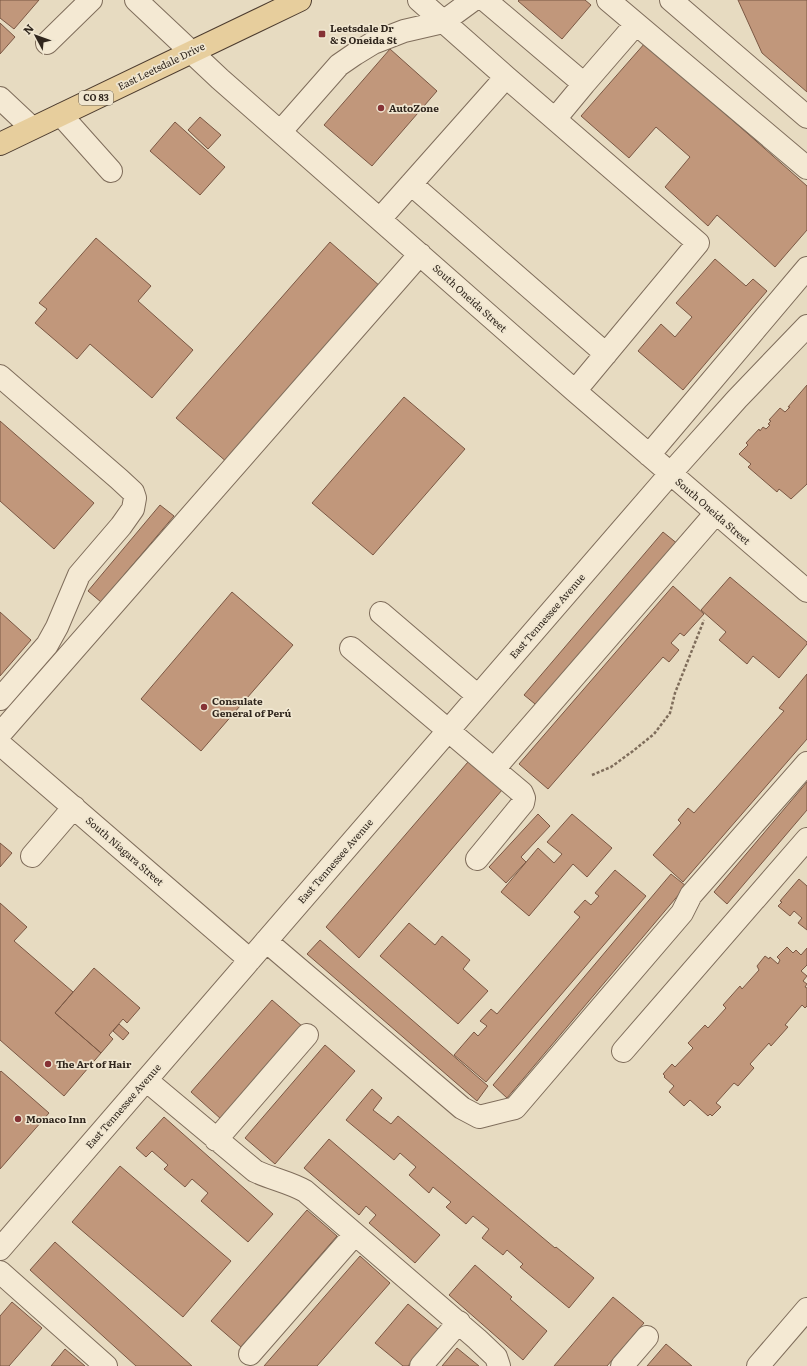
<svg xmlns="http://www.w3.org/2000/svg" width="807" height="1366" font-family="Literata,serif">
<rect width="100%" height="100%" fill="#e7dbc1"/>
<path fill="#c1977b" stroke="#7b5844" d="M0 0H39L14 29 0 18Z
M519 0H585L591 5 562 39 518 1Z
M738 0H807V92L762 53Z
M0 23 15 37 0 54Z
M645 43 807 186V230L775 267 717 215 708 226 665 187 690 157 656 127 629 158 581 116Z
M390 49 437 91 372 166 324 125Z
M200 117 221 135 208 149 188 130Z
M175 122 225 167 200 195 150 151Z
M96 238 151 286 138 301 193 350 152 398 90 344 77 359 35 323 47 309 39 303Z
M330 242 381 287 228 463 176 418Z
M715 259 746 286 753 279 767 291 683 390 638 351 661 324 675 337 692 317 676 303Z
M807 385V484L791 499 779 489 777 492 748 467 751 464 739 454 748 445 746 443 759 429 760 431 763 427 766 429 770 425 768 424 771 421 769 420 780 408 785 412 790 407H788Z
M404 397 465 449 373 555 312 503Z
M0 421 94 503 54 549 0 501Z
M160 505 174 516 101 602 88 591Z
M663 532 679 545 540 708 524 695Z
M730 577 807 642V644L779 678 753 656 747 664 719 640 726 632 701 610Z
M673 586 704 614 684 636 680 633 671 643 679 650 669 662 663 657 548 789 519 764Z
M232 592 293 645 201 751 141 699Z
M0 612 31 640 0 676Z
M807 674V739L683 882 653 855 681 823 678 820 688 808 694 813 784 711 779 708Z
M474 755 508 783 359 958 326 927Z
M807 782V810L727 904 714 892Z
M538 814 550 826 521 857 526 862 506 883 489 867Z
M572 814 612 848 587 877 573 864 529 916 501 892 538 848 554 863 562 854 547 842Z
M0 843 12 853 0 867Z
M615 870 646 896 486 1082 454 1055 474 1032 478 1036 487 1026 480 1021 491 1009 497 1014 580 917 574 912 585 900 591 905 599 896 595 893Z
M671 874 686 886 507 1098 493 1085Z
M799 879 807 886V930L798 923 802 918 794 911 790 916 778 906 782 902 780 901Z
M0 903 27 927 14 941 73 992 55 1013 101 1053 64 1096 0 1040Z
M409 923 435 945 442 936 470 960 463 969 488 991 458 1024 380 956Z
M320 940 488 1086 477 1101 307 954Z
M787 947 793 953 796 950 801 955 807 948V965L801 971 807 976 803 981 807 984 805 987 807 988V1006L805 1008 802 1005 785 1025 788 1027 771 1046 769 1043 750 1064 754 1068 738 1086 734 1083 716 1103 721 1107 712 1116 710 1114 708 1116 690 1100 684 1106 669 1092 674 1086 664 1077 665 1076 663 1074 672 1064 675 1067 693 1048 688 1043 705 1025 708 1028 726 1008 723 1005 740 986 742 989 759 970 757 966 765 956 769 959 770 957 778 964 780 960 777 957Z
M94 968 140 1008 127 1023 123 1019 109 1035 113 1039 101 1053 55 1013Z
M272 1000 303 1027 221 1119 191 1092Z
M119 1024 129 1033 123 1040 113 1031Z
M325 1045 355 1071 275 1164 245 1138Z
M1 1071 49 1113 0 1169V1072Z
M372 1089 382 1098 373 1110 391 1124 398 1116 555 1248 556 1247 594 1278 569 1308 520 1267 523 1264 507 1250 503 1255 482 1238 489 1229 473 1216 466 1224 446 1207 451 1202 433 1187 429 1193 409 1175 416 1167 400 1153 394 1160 346 1120Z
M164 1117 273 1214 248 1242 201 1201 208 1193 192 1179 185 1187 164 1169 168 1165 152 1151 146 1157 136 1148Z
M329 1139 440 1235 415 1263 369 1223 376 1215 366 1206 359 1215 304 1168Z
M120 1166 231 1261 183 1317 72 1222Z
M307 1210 337 1236 241 1347 211 1321Z
M55 1242 192 1366H136L30 1270Z
M360 1256 390 1283 317 1366H264Z
M475 1265 512 1297 510 1299 547 1331 523 1360 449 1295Z
M613 1297 644 1323 607 1366H554Z
M12 1302 42 1328 9 1366H0V1316Z
M408 1304 438 1329 408 1366H403L375 1343Z
M666 1344 692 1366H647Z
M457 1348 479 1366H442Z
M65 1349 85 1366H51Z"/>
<g fill="none" stroke-linecap="round" stroke-linejoin="round">
<defs>
<path id="minor" d="M136 0 220 79 575 391 807 591
M419 0 506 77 698 243 575 391
M485 0 584 84 555 119
M608 0 807 168
M671 0 807 117
M47 43 91 0
M584 84 636 24
M0 98 32 128
M61 115 111 171
M281 131 339 65 355 54 373 43 404 31 443 22 473 0
M411 184 606 354
M380 219 506 77
M0 376 119 479 133 492 135 498 133 509 121 526 79 575 57 627 47 645 0 699
M649 455 807 268
M381 613 478 696
M351 648 522 793 524 798 523 803 477 859
M0 734 420 254
M0 744 250 960
M494 769 716 513
M32 856 74 807
M266 941 462 1108 479 1117 515 1108 682 913 691 895 807 763
M623 1051 807 839
M146 1080 255 1171C272 1179 289 1182 305 1191L477 1339 496 1357 499 1366
M216 1140 307 1035
M0 1249 670 474 737 399 807 326
M0 1272 106 1366
M250 1354 355 1234
M421 1366 459 1322
M622 1366 647 1337
M758 1366 807 1309"/>
<path id="major" d="M0 144 300 0"/>
</defs>
<use href="#minor" stroke="#7f6d5b" stroke-width="24"/>
<use href="#major" stroke="#4d3c2f" stroke-width="24"/>
<path stroke="#7f6d5b" stroke-width="2.5" stroke-dasharray="3 2" stroke-linecap="butt" d="M592 775 611 767 633 751 654 734 670 713 675 693 704 620"/>
<use href="#minor" stroke="#f4e9d3" stroke-width="22"/>
<use href="#major" stroke="#e7ce9d" stroke-width="22"/>
</g>
<g fill="#863235" stroke="#f0e6d0" stroke-width="1.5">
<rect x="318" y="30" width="8" height="8" rx="2"/>
<circle cx="381" cy="108" r="4"/>
<circle cx="204" cy="707" r="4"/>
<circle cx="48" cy="1064" r="4"/>
<circle cx="18" cy="1119" r="4"/>
</g>
<g text-anchor="middle" stroke-width="3.5" stroke-linejoin="round" paint-order="stroke">
<rect fill="#f0e6d0" stroke="#6a6053" stroke-width="1" x="79" y="91" width="34" height="14" rx="3"/>
<g font-size="9" font-weight="bold" fill="#30261d">
<text x="96" y="101">CO 83</text>
</g>
<g font-size="10" font-weight="bold" fill="#30261d" stroke="#f0e6d0" text-anchor="start">
<text x="330" y="32">Leetsdale Dr<tspan x="330" dy="12">&amp; S Oneida St</tspan></text>
<text x="389" y="112">AutoZone</text>
<text x="212" y="705">Consulate<tspan x="212" dy="12">General of Perú</tspan></text>
<text x="56" y="1068">The Art of Hair</text>
<text x="26" y="1123">Monaco Inn</text>
</g>
<g font-size="10" fill="#30261d" stroke="#f0e6d0">
<text transform="translate(161 66) rotate(-26)" y="4">East Leetsdale Drive</text>
<text transform="translate(470 298) rotate(42)" y="4">South Oneida Street</text>
<text transform="translate(713 511) rotate(41)" y="4">South Oneida Street</text>
<text transform="translate(547 616) rotate(-49)" y="4">East Tennessee Avenue</text>
<text transform="translate(125 851) rotate(41)" y="4">South Niagara Street</text>
<text transform="translate(335 861) rotate(-49)" y="4">East Tennessee Avenue</text>
<text transform="translate(123 1106) rotate(-49)" y="4">East Tennessee Avenue</text>
</g>
</g>
<g transform="translate(36 36) rotate(311)" stroke="#f0e6d0" stroke-width="3" paint-order="stroke">
<path d="M0-3L7 15L0 10L-7 15Z" fill="#30261d"/>
<text y="-6" font-size="11" font-weight="bold" text-anchor="middle" fill="#30261d">N</text>
</g>
</svg>
